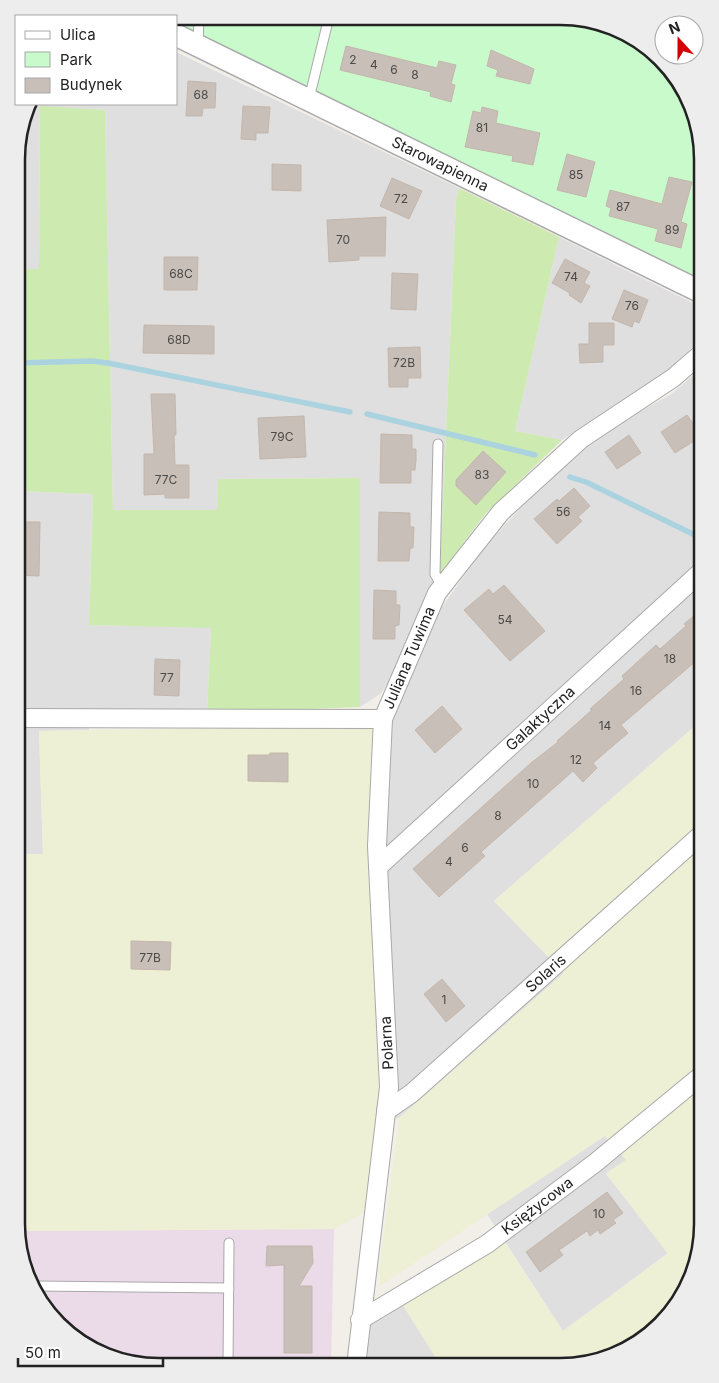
<svg xmlns="http://www.w3.org/2000/svg" width="719" height="1383" font-family="Inter,sans-serif">
<rect width="100%" height="100%" fill="#f2efe9"/>
<path fill="#e0dfdf" d="M176 52 459 188 456 200 440 574 398 670 380 694 360 707V478L218 479 217 510 113 511 105 110 40 107 39 269H17V140L29 104H176Z
M559 237 703 308V337L664 374 562 440 515 431Z
M703 367V719L494 901 564 973 399 1118 377 1120 375 726 444 604 487 544 564 462 604 431 670 395Z
M17 491 93 494 89 625 211 627 207 713 89 712V730L39 731 43 854H17Z
M605 1135 626 1160 606 1174 668 1253 563 1331 487 1214Z
M401 1302 441 1366H364L366 1322Z"/>
<path fill="#ebdbe8" d="M334 1229 331 1366 140 1365 65 1332 24 1270 17 1231Z"/>
<path fill="#eef0d5" d="M703 719 702 1234 673 1311 606 1359 560 1367 441 1366 401 1302 503 1240 563 1331 668 1254 606 1173 626 1160 605 1136 380 1286 379 1272 399 1118 564 973 494 901Z
M375 726 381 1081 377 1120 365 1212 334 1229 17 1231V854H43L39 731Z"/>
<path fill="#cdebb0" d="M40 106 105 110 113 510H217L218 479 360 478V707L207 713 211 628 89 625 93 494 17 491V269H39Z
M459 188 559 237 515 431 562 440 486 513 440 574 456 200Z"/>
<path fill="#c8facc" d="M176 16 588 19 654 51 695 113 703 159V291L176 29Z"/>
<g fill="none" stroke-linecap="round" stroke-linejoin="round">
<path stroke="#aad3df" stroke-width="5.5" d="M17 363 92 361 108 363 350 412
M367 414 535 455
M570 477 586 482 703 539"/>
</g>
<path fill="#c7bfb8" stroke="#c4b6ab" d="M346 46 437 68 439 61 456 65 451 84 455 85 451 102 430 96 431 92 340 70Z
M491 50 534 69 530 84 496 76 498 70 487 66Z
M188 81 216 83 215 108H203L202 116H186Z
M243 106 270 107 268 133H256V140L241 139Z
M482 107 498 111 496 123 540 133 533 165 512 161 513 156 465 147 473 111 481 113Z
M567 154 595 162 586 197 557 190Z
M272 164 301 165V191L272 190Z
M669 177 692 182 681 222 687 224 681 248 655 241 658 229 609 216 611 208 606 206 610 190 662 204Z
M392 178 422 191 409 219 380 206Z
M386 217 385 256H359V260L329 262 327 220Z
M164 257H198L197 290H164Z
M565 259 590 272 584 283 590 286 581 303 569 295 570 293 552 283Z
M392 273 418 274 416 310 391 309Z
M624 290 648 300 639 323 634 321 632 327 612 319Z
M589 323H614V345H603V362L580 363 579 344H589Z
M144 325 214 326V354L143 353Z
M420 347 421 378H408V387H389L388 348Z
M151 394H175L176 435H174L175 465H189V498H165V494L144 495V454H154Z
M687 415 702 436 675 453 661 432Z
M304 416 306 457 260 459 258 418Z
M381 434 412 435V449H416V460L415 470H411V483H380Z
M629 435 641 453 617 469 605 452Z
M483 451 506 472 476 505 456 486V480Z
M574 488 590 506 578 517 582 521 557 544 534 519 557 499 559 501Z
M379 512 410 513V527H414L413 548H410L409 561H378Z
M17 522H40L39 576 17 575Z
M504 585 545 631 510 661 464 610 489 589 493 594Z
M374 590 396 591V605H400L399 625 395 626V639H373Z
M703 608V655L621 725 628 733 593 763 597 768 583 782 573 771 481 852 485 856 439 897 413 869 531 763 558 742 557 741 592 710 590 709 624 679 622 676 656 645 660 649 686 626 684 624Z
M155 659 180 660 179 696 154 695Z
M442 706 462 729 435 753 415 730Z
M270 753H288V782L248 781V755H269Z
M131 941 171 942 170 970 131 969Z
M442 979 465 1006 446 1022 424 994Z
M607 1192 623 1213 613 1220 616 1223 600 1234 598 1230 590 1236 587 1231 559 1250 563 1255 540 1272 526 1252Z
M267 1246H312L313 1263 299 1286H312V1353H284V1265L266 1266Z"/>
<g fill="none" stroke-linecap="round" stroke-linejoin="round">
<defs>
<path id="service" d="M198 45 199 17
M309 99 329 17
M438 444 435 574 442 587
M35 1286 229 1288
M228 1366 229 1243"/>
<g id="minor">
<path d="M17 718 383 719"/>
<path id="s1" d="M378 867 703 570"/>
<path id="s2" d="M386 1111 412 1093 703 833"/>
<path id="s3" d="M360 1320 487 1244 595 1163 702 1075"/>
<path id="s4" d="M356 1366 389 1087 377 846 383 719 437 593 501 512 581 439 673 378 703 352"/>
</g>
<g id="tertiary">
<path id="s5" d="M176 35 703 293"/>
</g>
</defs>
<use href="#service" stroke="#a9a9a9" stroke-width="11"/>
<use href="#minor" stroke="#a9a9a9" stroke-width="20"/>
<use href="#tertiary" stroke="#a9a9a9" stroke-width="24"/>
<use href="#service" stroke="#fff" stroke-width="9"/>
<use href="#minor" stroke="#fff" stroke-width="18"/>
<use href="#tertiary" stroke="#fff" stroke-width="21"/>
</g>
<g text-anchor="middle" stroke-width="4" stroke-linejoin="round" paint-order="stroke">
<g font-size="12" fill="#4b4948">
<text x="353" y="64">2</text>
<text x="374" y="69">4</text>
<text x="394" y="74">6</text>
<text x="415" y="79">8</text>
<text x="201" y="99">68</text>
<text x="482" y="132">81</text>
<text x="576" y="179">85</text>
<text x="401" y="203">72</text>
<text x="623" y="211">87</text>
<text x="672" y="234">89</text>
<text x="343" y="244">70</text>
<text x="181" y="278">68C</text>
<text x="571" y="281">74</text>
<text x="632" y="310">76</text>
<text x="179" y="344">68D</text>
<text x="404" y="367">72B</text>
<text x="282" y="441">79C</text>
<text x="482" y="479">83</text>
<text x="166" y="484">77C</text>
<text x="563" y="516">56</text>
<text x="505" y="624">54</text>
<text x="670" y="663">18</text>
<text x="167" y="682">77</text>
<text x="636" y="695">16</text>
<text x="605" y="730">14</text>
<text x="576" y="764">12</text>
<text x="533" y="788">10</text>
<text x="498" y="820">8</text>
<text x="465" y="852">6</text>
<text x="449" y="866">4</text>
<text x="150" y="962">77B</text>
<text x="444" y="1004">1</text>
<text x="599" y="1218">10</text>
</g>
<g font-size="15" fill="#222" stroke="#fff">
<text dy="5" stroke="none"><textPath href="#s5" startOffset="294">Starowapienna</textPath></text>
<text dy="5" stroke="none"><textPath href="#s4" startOffset="716">Juliana Tuwima</textPath></text>
<text dy="5" stroke="none"><textPath href="#s1" startOffset="220">Galaktyczna</textPath></text>
<text dy="5" stroke="none"><textPath href="#s2" startOffset="211">Solaris</textPath></text>
<text transform="translate(387 1043) rotate(-93)" y="5">Polarna</text>
<text dy="5" stroke="none"><textPath href="#s3" startOffset="211">Księżycowa</textPath></text>
</g>
</g>
<path d="M0 0H719V1383H0ZM159 25H560A134 134 0 0 1 694 159V1224A134 134 0 0 1 560 1358H159A134 134 0 0 1 25 1224V159A134 134 0 0 1 159 25Z" fill="#ededed" fill-rule="evenodd"/>
<path fill="none" stroke="#222" stroke-width="2.5" d="M159 25H560A134 134 0 0 1 694 159V1224A134 134 0 0 1 560 1358H159A134 134 0 0 1 25 1224V159A134 134 0 0 1 159 25Z"/>
<rect x="15" y="15" width="162" height="90" fill="#ffffff" stroke="#a7a7a7"/>
<rect x="25" y="31" width="25" height="8" fill="#ffffff" stroke="#a7a7a7"/>
<text x="60" y="40" font-size="15" fill="#222222">Ulica</text>
<rect x="25" y="52" width="25" height="15" fill="#c8facc" stroke="#a7a7a7"/>
<text x="60" y="65" font-size="15" fill="#222222">Park</text>
<rect x="25" y="78" width="25" height="15" fill="#c7bfb8" stroke="#a7a7a7"/>
<text x="60" y="90" font-size="15" fill="#222222">Budynek</text>
<g transform="translate(679 40) rotate(339)"><circle r="24" fill="#ffffff" stroke="#a7a7a7"/>
<path d="M0-4L9 19L0 12L-9 19Z" fill="#d40000"/>
<text y="-8" font-size="14" font-weight="bold" text-anchor="middle" fill="#222222">N</text>
</g>
<path d="M18 1358v8h145v-8" fill="none" stroke="#222222" stroke-width="2.5"/>
<text x="25" y="1358" font-size="15" fill="#222222" stroke="#ffffff" stroke-width="4" paint-order="stroke">50 m</text>
</svg>
